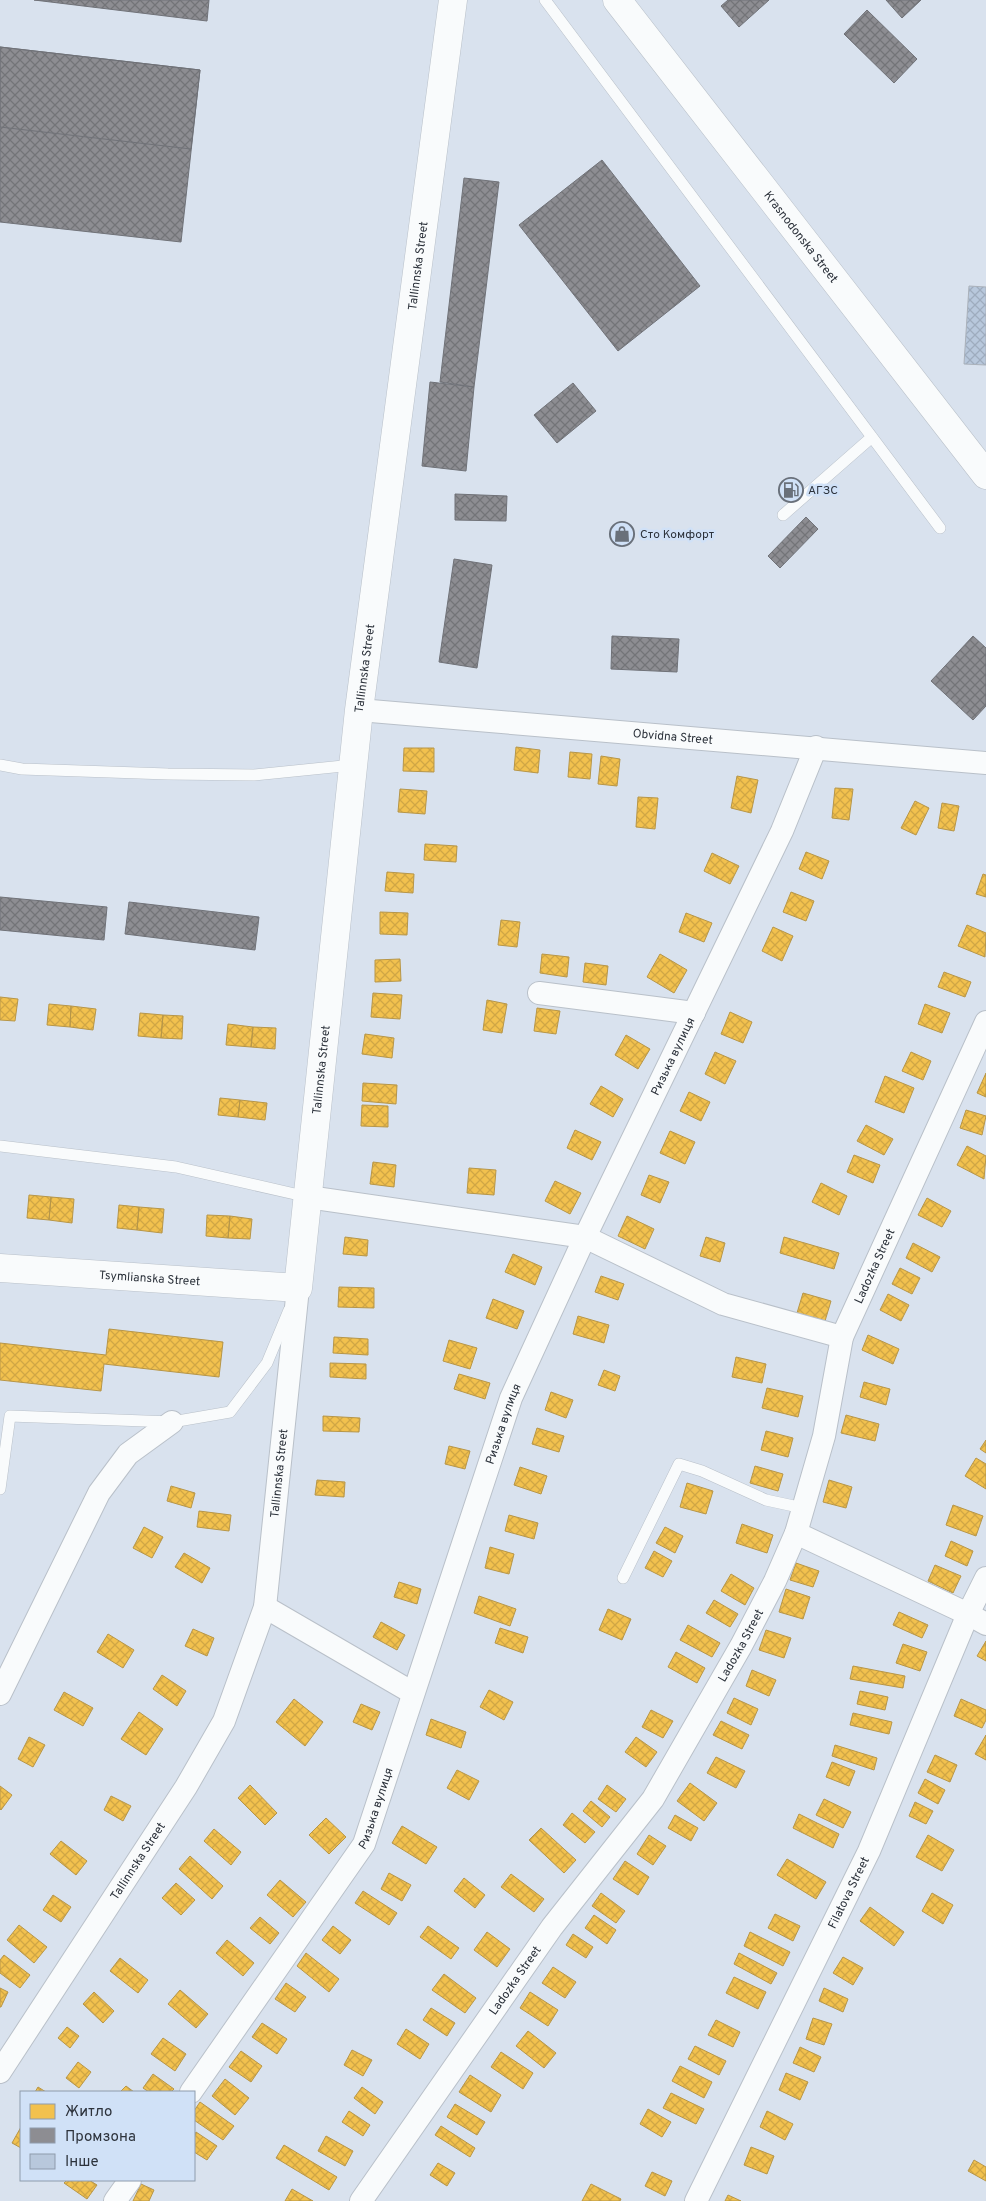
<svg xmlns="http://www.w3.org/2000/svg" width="986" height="2201" font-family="Overpass,sans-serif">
<defs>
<pattern id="homes-cross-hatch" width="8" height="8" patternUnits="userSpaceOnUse" patternTransform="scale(1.25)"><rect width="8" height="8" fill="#f2c14e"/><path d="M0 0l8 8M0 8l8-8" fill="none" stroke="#d0a645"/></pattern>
<pattern id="industry-cross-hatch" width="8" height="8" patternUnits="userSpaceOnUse" patternTransform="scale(1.25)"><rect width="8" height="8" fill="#8d8d92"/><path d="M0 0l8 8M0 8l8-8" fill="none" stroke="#737478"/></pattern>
<pattern id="building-cross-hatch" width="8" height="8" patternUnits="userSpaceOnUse" patternTransform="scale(1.25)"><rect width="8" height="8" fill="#b8c8dc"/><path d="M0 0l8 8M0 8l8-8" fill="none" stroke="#9eacbe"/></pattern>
</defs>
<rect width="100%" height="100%" fill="#d9e2ee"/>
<path fill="url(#homes-cross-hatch)" stroke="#b79648" d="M516 747 540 750 538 773 514 770Z
M404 748H434V772L403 771Z
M570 752 592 754 590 779 568 777Z
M601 756 620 759 617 786 598 784Z
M737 776 758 780 751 813 731 808Z
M835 788 853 789 849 820 832 818Z
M400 789 427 791 425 814 398 812Z
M638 797 658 798 655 829 636 827Z
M915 801 929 808 916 835 901 828Z
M942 803 959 806 954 831 938 828Z
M425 844 457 846 456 862 424 860Z
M806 852 829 861 822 879 799 869Z
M712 853 739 866 730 884 704 871Z
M387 872 414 874 413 893 385 891Z
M983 874 986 875V897L976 894Z
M791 892 814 901 806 921 783 912Z
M380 912 408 913 407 935 380 934Z
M686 913 712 923 704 942 679 932Z
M501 920 520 922 517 947 498 945Z
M967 925 986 933 985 957 958 946Z
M773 927 793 936 782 961 762 951Z
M542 954 569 957 567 977 540 973Z
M660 954 687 970 674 993 647 977Z
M400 959 401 981 375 982V960Z
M585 963 608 966 606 985 583 982Z
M944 972 971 982 965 997 938 987Z
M373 993 402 995 400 1019 371 1017Z
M0 997 18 999 15 1021 0 1020Z
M487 1000 507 1004 502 1033 483 1030Z
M49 1004 71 1006 70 1027 47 1025Z
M925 1004 950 1013 942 1033 918 1024Z
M71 1006 96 1009 93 1030 70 1027Z
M537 1008 560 1011 556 1034 534 1031Z
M730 1012 752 1022 743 1043 721 1034Z
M140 1013 163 1015 161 1038 138 1036Z
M163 1015 183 1016 182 1039 161 1038Z
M228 1024 253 1027 251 1047 226 1045Z
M253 1027 276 1028 275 1049 251 1047Z
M365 1034 394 1038 392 1058 362 1054Z
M626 1035 650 1049 638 1069 615 1055Z
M715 1052 736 1061 725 1084 705 1074Z
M911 1052 931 1061 923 1080 902 1071Z
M986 1073V1097L977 1093Z
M885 1076 914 1088 904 1113 875 1102Z
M363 1083 397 1085 396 1104 362 1101Z
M601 1086 623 1099 613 1117 590 1104Z
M689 1092 710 1102 701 1121 680 1111Z
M220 1098 240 1100 238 1117 218 1115Z
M240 1100 267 1103 265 1120 238 1117Z
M362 1105 388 1106V1127L361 1126Z
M966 1110 986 1116 982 1135 960 1128Z
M866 1125 893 1139 884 1155 857 1141Z
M575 1130 601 1142 592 1160 567 1148Z
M670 1131 695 1142 685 1164 660 1153Z
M967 1146 986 1156 984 1179 957 1165Z
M854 1155 880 1165 873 1183 847 1172Z
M373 1162 396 1165 394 1187 370 1184Z
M469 1168 496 1170 494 1195 467 1193Z
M649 1175 669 1182 660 1203 641 1195Z
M555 1181 581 1193 570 1214 545 1201Z
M821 1183 847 1196 839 1215 812 1202Z
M29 1195 51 1197 49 1220 27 1218Z
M51 1197 74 1199 72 1223 49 1220Z
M927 1198 951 1211 942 1227 918 1215Z
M119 1205 139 1207 137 1230 117 1228Z
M139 1207 164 1209 162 1233 137 1230Z
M207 1215 230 1216 228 1238 206 1236Z
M230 1216 252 1219 250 1239 228 1238Z
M627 1216 654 1229 645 1249 618 1236Z
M345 1237 368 1240 367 1256 343 1254Z
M706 1237 725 1243 720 1262 700 1256Z
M784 1237 839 1253 834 1269 780 1253Z
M913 1243 940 1257 932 1272 906 1258Z
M513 1254 542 1267 535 1285 505 1272Z
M900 1268 920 1278 912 1294 892 1284Z
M601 1276 624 1284 618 1300 595 1292Z
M339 1287 374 1288V1308L338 1307Z
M803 1293 831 1301 825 1321 797 1313Z
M888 1294 909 1305 901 1321 880 1310Z
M493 1299 524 1311 517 1329 486 1318Z
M578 1316 609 1325 604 1343 573 1334Z
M109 1329 223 1342 219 1377 104 1364 101 1391 0 1380V1343L106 1355Z
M868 1335 899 1349 893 1364 862 1350Z
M334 1337 368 1339V1355L333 1353Z
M449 1340 477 1348 470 1369 443 1361Z
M736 1357 766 1364 762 1383 732 1377Z
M330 1363 366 1364V1379L330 1377Z
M604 1370 620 1376 615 1391 598 1385Z
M459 1374 490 1383 485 1399 454 1389Z
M864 1382 890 1389 886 1405 860 1397Z
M767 1388 803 1396 798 1417 762 1408Z
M551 1392 573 1400 566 1418 545 1410Z
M846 1415 879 1424 875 1441 841 1433Z
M323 1416 360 1418 359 1432 323 1431Z
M537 1428 564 1436 559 1452 532 1444Z
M766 1431 793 1438 788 1457 761 1450Z
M986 1440V1453L980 1449Z
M449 1446 470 1451 465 1469 445 1464Z
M976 1458 986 1464V1489L965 1476Z
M755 1466 783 1474 778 1491 750 1483Z
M520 1467 547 1476 541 1494 514 1485Z
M317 1480 345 1482 344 1497 315 1495Z
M829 1480 852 1487 846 1508 823 1502Z
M687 1483 713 1491 706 1514 680 1507Z
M171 1486 195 1493 191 1508 167 1501Z
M953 1505 983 1516 976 1536 946 1525Z
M199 1511 231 1515 229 1531 197 1527Z
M509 1515 538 1523 534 1539 505 1531Z
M742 1524 773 1535 767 1553 736 1543Z
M144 1527 163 1537 152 1558 133 1548Z
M665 1527 683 1536 675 1553 656 1543Z
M951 1541 973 1551 967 1566 945 1556Z
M490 1547 514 1554 509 1574 485 1568Z
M654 1551 672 1561 663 1577 645 1568Z
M184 1553 210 1568 202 1583 175 1567Z
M796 1563 819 1571 813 1587 790 1580Z
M935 1565 961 1576 953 1593 928 1581Z
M731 1574 754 1588 745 1605 721 1591Z
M399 1582 421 1589 417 1604 394 1597Z
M786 1589 810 1597 803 1619 779 1612Z
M479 1596 516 1609 510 1626 474 1613Z
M714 1600 738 1614 730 1627 706 1613Z
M608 1609 631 1619 622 1640 599 1630Z
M899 1612 928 1625 922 1638 893 1625Z
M381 1622 405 1635 397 1650 373 1637Z
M688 1625 720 1643 712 1657 680 1640Z
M500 1628 528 1637 523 1653 495 1643Z
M193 1629 214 1638 207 1656 185 1646Z
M766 1630 791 1638 784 1658 759 1650Z
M108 1634 134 1650 123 1668 97 1652Z
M986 1641V1661L977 1656Z
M903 1644 927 1652 920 1671 896 1663Z
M676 1652 705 1668 697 1683 668 1667Z
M853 1666 905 1676 903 1688 850 1679Z
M752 1670 776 1680 769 1696 746 1686Z
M162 1675 186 1691 177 1706 153 1689Z
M489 1690 513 1702 504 1720 480 1707Z
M860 1691 888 1697 885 1710 857 1704Z
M64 1692 93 1708 83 1726 54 1710Z
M734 1698 758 1709 751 1725 727 1713Z
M294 1699 323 1722 305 1746 276 1722Z
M961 1699 986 1710V1720L982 1728 954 1716Z
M361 1704 380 1712 372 1730 353 1722Z
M651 1710 673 1721 663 1738 642 1727Z
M139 1712 163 1729 146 1755 121 1739Z
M853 1713 892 1722 889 1734 850 1725Z
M431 1719 466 1732 461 1748 426 1735Z
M721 1721 749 1735 742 1749 713 1735Z
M986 1735V1760L975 1754Z
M29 1737 45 1745 33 1767 18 1759Z
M636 1737 657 1752 646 1767 625 1752Z
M835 1745 877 1758 874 1770 832 1756Z
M935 1755 957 1765 950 1782 927 1772Z
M716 1757 745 1771 736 1788 707 1773Z
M832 1762 855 1771 849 1786 826 1777Z
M457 1770 479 1781 469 1800 447 1788Z
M925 1779 945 1790 938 1804 918 1793Z
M690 1783 717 1803 704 1821 677 1801Z
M250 1785 277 1813 265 1825 238 1798Z
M607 1785 626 1799 616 1812 598 1799Z
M0 1786 12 1795 1 1810 0 1809Z
M111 1796 131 1806 123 1821 104 1810Z
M824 1799 851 1812 843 1828 816 1815Z
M591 1801 610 1817 602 1827 583 1811Z
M915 1802 933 1811 926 1824 909 1816Z
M572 1813 595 1832 585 1843 563 1825Z
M799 1814 839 1834 833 1848 793 1828Z
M675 1815 698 1828 691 1841 668 1828Z
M326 1818 346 1837 329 1854 309 1835Z
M402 1826 437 1847 426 1864 392 1843Z
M541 1828 576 1860 564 1873 529 1840Z
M214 1829 241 1852 231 1865 204 1841Z
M649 1835 666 1846 653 1865 637 1854Z
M928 1835 954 1850 942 1871 916 1857Z
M61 1841 87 1861 76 1875 50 1854Z
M190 1856 223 1886 212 1899 179 1869Z
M787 1859 826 1882 816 1899 777 1875Z
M625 1861 649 1877 638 1895 613 1879Z
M389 1873 411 1885 402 1901 381 1889Z
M511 1874 544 1899 534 1912 501 1887Z
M464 1878 485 1895 475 1908 454 1891Z
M280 1880 306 1902 293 1917 267 1895Z
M176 1883 195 1900 181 1915 162 1898Z
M363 1891 397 1913 389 1925 355 1903Z
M601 1893 625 1911 616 1923 592 1906Z
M932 1893 953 1905 943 1924 922 1911Z
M53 1895 71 1907 61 1922 43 1910Z
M870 1907 904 1932 894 1946 860 1921Z
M775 1914 800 1926 793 1941 768 1928Z
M594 1915 616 1930 607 1944 585 1928Z
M260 1917 279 1933 270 1944 250 1928Z
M19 1925 47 1947 34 1963 7 1940Z
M333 1926 351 1940 340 1954 322 1940Z
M428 1926 459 1948 451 1959 420 1937Z
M487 1932 510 1949 497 1967 474 1950Z
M750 1932 790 1952 783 1966 744 1946Z
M573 1934 593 1947 586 1958 566 1945Z
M227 1940 254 1963 243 1976 216 1953Z
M306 1953 339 1979 329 1992 297 1966Z
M739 1953 777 1973 771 1984 734 1964Z
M4 1955 30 1975 20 1988 0 1973V1960Z
M843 1957 863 1968 853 1985 833 1973Z
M120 1958 148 1980 138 1993 110 1971Z
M553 1967 576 1982 565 1998 542 1983Z
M444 1974 476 1998 465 2013 432 1990Z
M734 1977 766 1992 758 2009 726 1993Z
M286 1983 306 1997 295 2012 275 1999Z
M0 1988 8 1992 1 2007H0Z
M824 1988 848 1999 843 2012 819 2001Z
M180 1990 208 2014 196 2028 168 2004Z
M94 1992 114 2011 103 2023 83 2004Z
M530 1992 558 2010 548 2026 520 2008Z
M431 2008 455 2023 447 2036 423 2020Z
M813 2018 832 2024 824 2045 806 2039Z
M716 2020 740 2032 733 2047 708 2035Z
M262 2023 287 2039 277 2054 252 2037Z
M67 2027 79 2036 70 2048 58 2038Z
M406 2029 429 2044 420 2059 397 2044Z
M528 2031 556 2053 544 2068 516 2046Z
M163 2038 186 2054 175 2071 151 2054Z
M695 2046 726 2061 719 2075 688 2059Z
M800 2047 821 2057 814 2072 793 2063Z
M352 2050 372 2060 363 2076 344 2065Z
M241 2051 262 2066 251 2082 229 2067Z
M501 2052 533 2073 523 2089 491 2067Z
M78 2062 91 2072 79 2088 66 2078Z
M680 2066 712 2082 704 2098 672 2081Z
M786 2073 808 2082 800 2100 779 2090Z
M153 2074 174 2089 171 2092H149L143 2088Z
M470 2075 501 2095 491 2112 459 2092Z
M225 2079 249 2098 235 2115 212 2096Z
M126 2086 134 2092H120Z
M38 2087 46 2092H35Z
M362 2087 383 2102 375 2114 354 2098Z
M671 2093 704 2109 696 2124 663 2108Z
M200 2102 234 2126 223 2140 194 2120V2111Z
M455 2104 485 2122 477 2135 447 2117Z
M648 2109 671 2122 662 2137 640 2124Z
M349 2111 370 2125 363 2136 342 2122Z
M767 2111 793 2124 785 2140 760 2127Z
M441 2126 475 2148 470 2157 435 2135Z
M21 2127V2148L12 2143Z
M196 2132 217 2146 207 2160 194 2152V2136Z
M326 2136 353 2151 345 2166 318 2151Z
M284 2145 337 2177 329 2190 276 2158Z
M751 2147 774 2156 767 2174 744 2165Z
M974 2160 986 2167V2181L968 2171Z
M438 2163 455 2173 447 2186 430 2175Z
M652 2172 672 2181 665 2196 645 2186Z
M67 2180H89L97 2185 87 2199 64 2183Z
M141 2184 154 2190 149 2201H133Z
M591 2184 621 2199 620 2201H582Z
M292 2189 313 2201H285Z
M728 2195 741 2201H725Z"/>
<path fill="url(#industry-cross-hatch)" stroke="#707278" d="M34 0H209L207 21Z
M728 0H769L739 27 721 6Z
M886 0H921L902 18Z
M867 10 917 59 894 83 844 34Z
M0 47 200 70 181 242 0 222Z
M0 47 200 70 191 149 0 127Z
M602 160 700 286 618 351 519 225Z
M464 178 499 182 474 387 440 382Z
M430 382 474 387 466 471 422 466Z
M573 383 596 411 557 443 534 415Z
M455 494 507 496 506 521 455 520Z
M806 517 818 529 780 568 768 556Z
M454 559 492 565 477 668 439 662Z
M612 636 679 639 677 672 611 669Z
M973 636 986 648V706L973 720 931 681Z
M0 897 107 907 104 940 0 930Z
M129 902 259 917 255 950 125 934Z"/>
<path fill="url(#building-cross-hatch)" stroke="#aab1ba" d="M969 286 986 287V365L964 364Z"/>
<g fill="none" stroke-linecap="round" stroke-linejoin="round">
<defs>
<path id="lane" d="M545 0 940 528
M783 515 872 437
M0 765 22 769 168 774 254 775 353 765
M0 1146 176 1167 308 1197
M0 1489 10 1416 172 1422 230 1412 267 1363 289 1310
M623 1578 679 1464 702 1471 766 1500 803 1508"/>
<g id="street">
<path id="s1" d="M359 710 986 763"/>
<path d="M539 993 694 1013"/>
<path d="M308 1197 585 1237 723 1304 842 1337"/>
<path d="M796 1533 968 1614 986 1624"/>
<path d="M265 1607 413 1693"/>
<path d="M0 1694 99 1493 128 1454 172 1422"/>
<path id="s2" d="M0 2072 186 1787 224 1721 265 1607 298 1288"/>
<path id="s3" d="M191 2092 364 1844 511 1398 585 1237 782 831 816 747"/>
<path d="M115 2201 130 2180"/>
<path id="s4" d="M361 2201 552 1927 653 1799 741 1646 775 1581 796 1533 824 1436 842 1337 986 1022"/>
<path id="s5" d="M696 2201 869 1851 968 1614 986 1578"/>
</g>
<g id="secondary">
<path id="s6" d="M0 1268 298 1288 359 710 453 0"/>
</g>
<g id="primary">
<path id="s7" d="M617 0 986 475"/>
</g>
</defs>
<use href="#lane" stroke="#b9c0c9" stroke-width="12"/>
<use href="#street" stroke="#b9c0c9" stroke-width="24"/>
<use href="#secondary" stroke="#b9c0c9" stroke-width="29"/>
<use href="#primary" stroke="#b9c0c9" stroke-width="29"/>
<use href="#lane" stroke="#f9fbfc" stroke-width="11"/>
<use href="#street" stroke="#f9fbfc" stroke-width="22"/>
<use href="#secondary" stroke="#f9fbfc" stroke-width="28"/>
<use href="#primary" stroke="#f9fbfc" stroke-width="28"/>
</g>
<defs>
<symbol id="fuel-ring" viewBox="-11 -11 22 22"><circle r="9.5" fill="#d0e1f7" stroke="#69707a" stroke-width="1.5"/><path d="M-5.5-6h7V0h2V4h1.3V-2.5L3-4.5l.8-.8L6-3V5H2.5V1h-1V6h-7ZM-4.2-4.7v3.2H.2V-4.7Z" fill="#69707a"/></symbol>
<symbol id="shop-ring" viewBox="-11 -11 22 22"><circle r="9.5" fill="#d0e1f7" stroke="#69707a" stroke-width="1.5"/><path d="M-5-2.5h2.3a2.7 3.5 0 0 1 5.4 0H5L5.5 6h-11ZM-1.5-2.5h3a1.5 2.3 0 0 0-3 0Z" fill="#69707a"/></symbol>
</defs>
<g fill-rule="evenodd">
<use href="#fuel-ring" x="777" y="476" width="28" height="28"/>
<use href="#shop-ring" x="608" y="520" width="28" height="28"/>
</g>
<g text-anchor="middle" stroke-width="5" stroke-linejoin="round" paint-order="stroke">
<g font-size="12" fill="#2c323b" stroke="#d0e1f7">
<text dy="4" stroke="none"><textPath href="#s7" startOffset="300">Krasnodonska Street</textPath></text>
<text dy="4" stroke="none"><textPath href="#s6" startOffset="1328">Tallinnska Street</textPath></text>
<text dy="4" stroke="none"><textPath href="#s6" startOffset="922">Tallinnska Street</textPath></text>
<text dy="4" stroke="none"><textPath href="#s1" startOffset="315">Obvidna Street</textPath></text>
<text dy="4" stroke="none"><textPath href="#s3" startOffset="1150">Ризька вулиця</textPath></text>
<text dy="4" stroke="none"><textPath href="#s6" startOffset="518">Tallinnska Street</textPath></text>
<text dy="4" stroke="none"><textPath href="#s4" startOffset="1079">Ladozka Street</textPath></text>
<text dy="4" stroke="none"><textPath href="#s6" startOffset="150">Tsymlianska Street</textPath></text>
<text dy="4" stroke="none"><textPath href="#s3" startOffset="745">Ризька вулиця</textPath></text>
<text dy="4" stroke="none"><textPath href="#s2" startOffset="672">Tallinnska Street</textPath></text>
<text dy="4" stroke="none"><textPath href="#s4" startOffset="674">Ladozka Street</textPath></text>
<text dy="4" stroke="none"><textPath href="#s3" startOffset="340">Ризька вулиця</textPath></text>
<text dy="4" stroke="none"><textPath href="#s2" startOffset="252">Tallinnska Street</textPath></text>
<text dy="4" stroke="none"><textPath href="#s5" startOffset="344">Filatova Street</textPath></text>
<text dy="4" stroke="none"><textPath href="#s4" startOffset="269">Ladozka Street</textPath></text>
</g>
<g font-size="12" fill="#2c323b" stroke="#d0e1f7" text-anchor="start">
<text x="808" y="494">АГЗС</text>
<text x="640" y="538">Сто Комфорт</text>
</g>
</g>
<rect x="20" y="2091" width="175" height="90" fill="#d0e1f7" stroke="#8e9bac"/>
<rect x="30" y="2104" width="25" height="15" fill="#f2c14e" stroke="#8e9bac"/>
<text x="65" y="2116" font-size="15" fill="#2c323b">Житло</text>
<rect x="30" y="2128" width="25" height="15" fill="#8d8d92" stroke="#8e9bac"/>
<text x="65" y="2141" font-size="15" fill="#2c323b">Промзона</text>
<rect x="30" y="2154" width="25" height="15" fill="#b8c8dc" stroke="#8e9bac"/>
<text x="65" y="2166" font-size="15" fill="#2c323b">Інше</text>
</svg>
